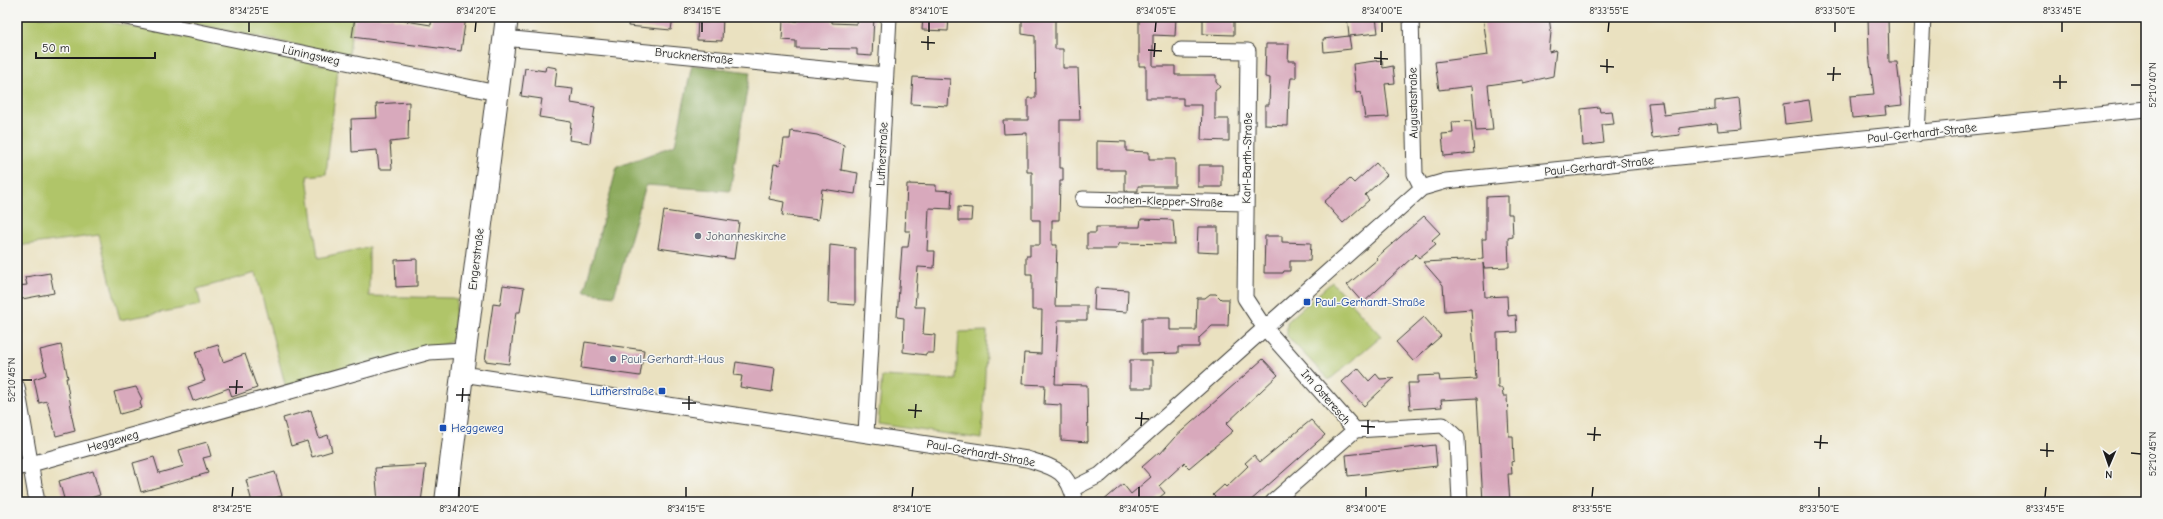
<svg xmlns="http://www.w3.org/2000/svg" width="2163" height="519" font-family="'Comic Neue',sans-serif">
<rect width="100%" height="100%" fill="#f6f6f2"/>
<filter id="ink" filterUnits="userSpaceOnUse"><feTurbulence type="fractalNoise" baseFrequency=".025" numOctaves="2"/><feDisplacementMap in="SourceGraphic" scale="8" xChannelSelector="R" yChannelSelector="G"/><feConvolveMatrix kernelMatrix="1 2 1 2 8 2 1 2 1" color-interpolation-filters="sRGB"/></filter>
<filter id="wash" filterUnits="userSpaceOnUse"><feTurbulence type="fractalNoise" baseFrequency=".012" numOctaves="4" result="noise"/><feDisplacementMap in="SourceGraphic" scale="16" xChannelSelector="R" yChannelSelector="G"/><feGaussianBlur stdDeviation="0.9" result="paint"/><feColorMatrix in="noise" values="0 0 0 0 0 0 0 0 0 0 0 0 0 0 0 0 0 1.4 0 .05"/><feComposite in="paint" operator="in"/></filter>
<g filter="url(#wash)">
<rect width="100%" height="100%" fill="#eae1c0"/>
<path fill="#b0c569" stroke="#667042" d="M17 17H83L338 68 326 174 307 176 318 258 369 247V296L452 298 457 299 453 340 446 344 286 388 256 273 197 289 201 305 120 320 99 235 17 246Z
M162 17H353L349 56Z
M1332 282 1381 336 1329 380 1287 336V322Z
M987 331 982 439 878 424 882 376 956 380 959 332Z"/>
<path fill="#8caa5d" stroke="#54633c" d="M692 65 750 72 730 191 646 185 614 296 584 292 617 167 675 145Z"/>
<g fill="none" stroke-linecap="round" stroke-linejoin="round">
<path stroke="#5ebfdc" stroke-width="5" d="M17 446 18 453"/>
</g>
<g id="blocks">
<path fill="#d8a9bc" d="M355 17H393V19L431 25 432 17H466L461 51 352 37Z
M629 17H673L671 30 628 26Z
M698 17H723L722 41 697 40Z
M798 17H814L832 20V23L857 24 858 17H874L872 56 857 55V49L796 48V41L782 40 783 20 797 21Z
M923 17H949L948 31 922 30Z
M1022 17H1055V49H1063V68H1078L1080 120H1060V168H1063V181H1060L1059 220H1052V245H1057L1055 306H1087V320H1058L1055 384 1087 385 1088 442 1061 440V405L1044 404 1045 385 1022 384 1024 353 1041 354 1042 310H1032V274H1026V256H1030V245H1040V220H1032V172H1027V133L1004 134 1003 120H1028V98H1036L1035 36 1022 34Z
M1139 17H1176L1175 36 1153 35V66H1175V75H1216V82L1220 87 1215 91V119H1229V141L1201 140 1202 105H1183V98H1146V66H1139Z
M1203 17H1234V35L1203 34Z
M1347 17H1376L1378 33 1349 36 1351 49 1324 52 1323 39 1349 36Z
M1483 17H1549L1551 32 1549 52 1556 50 1553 76 1523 83V80L1488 85 1493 130 1476 131 1472 86 1439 90 1435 62 1488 55Z
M1868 17H1888L1889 62H1897L1902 105 1885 107 1886 115 1852 118 1850 96 1874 94 1869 55Z
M1266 44H1289L1288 61H1296V78H1291L1289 92 1288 126 1265 125V105H1269L1270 78 1265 77Z
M1382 60 1383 68 1393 66 1395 83 1385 84 1389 117 1365 118 1361 92 1356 93 1353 64Z
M546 66 557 68 555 87 573 89 571 103 595 107 590 143 569 140 571 122 539 117 542 99 521 96 525 68 545 71Z
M913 77 950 79 948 106 911 104Z
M1739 98 1742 129 1718 131 1717 123 1679 128 1680 135 1652 138 1648 103 1662 102 1664 115 1715 109V101Z
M1809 100 1812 121 1785 124 1783 104Z
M409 102 408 140 390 142 392 169H379L377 150 352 152 351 119 377 118 376 104Z
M1599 107 1600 112 1612 111 1614 124 1602 125 1604 143 1583 146 1581 109Z
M1471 121 1474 153 1444 156 1442 134 1453 133 1452 122Z
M791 131 817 135 844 145 841 170 858 173 855 194 822 189 818 220 782 215 784 202 769 199 774 164 780 165 784 139H790Z
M1097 141 1126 142V151L1149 152V159H1175V186H1138V191H1125V170H1097Z
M1376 163 1387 175 1365 195 1369 200 1343 223 1324 202 1350 179 1354 183Z
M1198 165H1222V187H1198Z
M907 184 936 185V190L952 191 951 209 929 208 927 251H935L934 268 918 267 915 307H925L923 334 935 335 934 353H926V355L903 352 904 318 897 317 902 247H908L910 231H905Z
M1508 196V214H1512L1513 237 1508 238 1509 267 1484 268 1483 263 1485 297 1507 296 1508 316 1516 315 1517 332 1497 333 1498 388H1502L1503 396H1507L1509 436H1513L1514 461 1511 462 1512 474H1508L1510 502H1483L1477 398 1441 400 1442 407 1410 409 1408 383H1418V376L1439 375 1440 381 1476 379 1471 309 1445 311 1443 285 1423 262 1483 259 1482 239H1486V197Z
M958 207 972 208 971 221H958Z
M664 211 739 222 734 259 658 248Z
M1424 216 1440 233 1432 240 1436 244 1419 258 1416 254 1363 303 1347 285 1378 259 1376 258Z
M1141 219 1173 220 1175 244 1120 243 1116 249H1087V233H1096V227H1140Z
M1198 227H1218V253L1197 252Z
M1265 236H1282V242L1311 243 1310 261H1290V271H1284L1283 273H1264Z
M830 245 855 248V305L828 303Z
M417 259V286L396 287 395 260Z
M50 273 54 293 17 300V286L27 285 25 277Z
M503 285 524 288 520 312H516L509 364 485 361 493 304 500 305Z
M1095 288 1128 290 1127 312 1094 310Z
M1210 294H1216L1221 299H1229L1228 326H1212L1199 338V347H1178V353L1142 354V318H1170V330H1196L1197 298H1205Z
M1424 317 1441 336 1413 361 1396 342Z
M585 342 644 350 640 376 581 368Z
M61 345 68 378H66L72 413H71L75 431 56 436 47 401 39 403 34 379 46 375 40 350Z
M218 345 223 362 245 354 257 388 232 397 229 388 193 401 188 387 205 381 195 352Z
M1263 359 1278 375 1226 424 1233 431 1189 468 1184 463 1159 486 1165 493 1154 502H1102L1123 484 1131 494 1151 477 1142 467 1159 452 1160 454 1174 438Z
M1130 360H1152V388H1130Z
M736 362 775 368 772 392 740 387 742 376 734 375Z
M1358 368 1369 381 1376 374 1380 379 1394 378 1364 406 1342 382Z
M136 387 142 399 140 403 142 408 120 414 114 392Z
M311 410 319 438 328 435 332 451 312 457 307 441 291 446 283 418Z
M1311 420 1325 435 1249 502H1220L1213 495 1224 485 1226 487 1248 466 1245 463 1254 455 1260 462Z
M207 442 211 456 203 458 208 473 141 492 133 463 154 457 159 473 184 466 179 450Z
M1435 445 1437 466 1348 476 1346 455Z
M426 465 421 502H378L375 468Z
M93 471 100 495 77 502H65L59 481Z
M275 472 282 496 260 502H252L246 480Z"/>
</g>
</g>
<g filter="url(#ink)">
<use href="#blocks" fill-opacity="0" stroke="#3b3a35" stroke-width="1"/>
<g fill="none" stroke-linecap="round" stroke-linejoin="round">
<defs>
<path id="street" d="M126 17 497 93
M1411 17 1415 174 1422 188
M503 38 885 75
M1181 50 1248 51 1245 298 1264 327 1355 430 1443 425 1457 438 1460 502
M1917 134 1923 17
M1083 199 1246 203
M462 374 1027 459C1055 468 1068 470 1075 502
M17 387 37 502
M866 434 889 17
M17 468 429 352 464 350
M1072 489 1100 475 1422 188 1446 181 2146 109
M1273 502 1355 430"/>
<path id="secondary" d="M446 502 507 17"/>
</defs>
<use href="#street" stroke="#3b3a35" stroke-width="17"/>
<use href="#secondary" stroke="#3b3a35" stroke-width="24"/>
<use href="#street" stroke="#fff" stroke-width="15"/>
<use href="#secondary" stroke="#fff" stroke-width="22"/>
</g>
</g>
<path fill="none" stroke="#1c1c1c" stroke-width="1.5" d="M249 32V22M475 32 476 22M702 32V22M929 32V22M1155 32 1156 22M1382 32V22M1608 32 1609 22M1835 32V22M2062 32V22M921 42 935 43M928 50V36M1148 50 1162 51M1154 57 1155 43M1374 58 1388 59M1381 65V51M1600 66 1614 67M1607 73V59M1827 74H1841M1833 81 1834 67M2053 82H2067M2131 85H2141M2060 89V75M22 380H32M229 387H243M236 394 237 380M456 395H470M462 402 463 388M682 403H696M689 410V396M908 410 922 411M915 418 916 404M1135 418 1149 419M1141 426 1142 412M1361 426 1375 427M1368 434V420M1587 434 1601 435M1594 441 1595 427M1814 442 1828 443M1820 449 1821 435M2040 450 2054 451M2131 453 2141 454M2047 457V443M232 497 233 487M459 497V487M686 497V487M912 497 913 487M1139 497V487M1366 497V487M1592 497 1593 487M1819 497V487M2045 497 2046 487"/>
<circle fill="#6b7280" stroke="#f6f6f2" stroke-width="1.5" cx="698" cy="236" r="4"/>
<g fill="#1a4fb4" stroke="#f6f6f2" stroke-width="1.5">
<rect x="1303" y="298" width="8" height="8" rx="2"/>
<rect x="658" y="387" width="8" height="8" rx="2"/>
<rect x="439" y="424" width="8" height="8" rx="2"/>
</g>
<circle fill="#5c6f8a" stroke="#f6f6f2" stroke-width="1.5" cx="613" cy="359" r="4"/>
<g text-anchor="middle" stroke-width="3" stroke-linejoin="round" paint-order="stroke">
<g font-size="12" fill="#1c1c1c" stroke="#f6f6f2">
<text transform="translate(311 55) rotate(12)" y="4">Lüningsweg</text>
<text transform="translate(694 56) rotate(6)" y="4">Brucknerstraße</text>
<text transform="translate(1413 103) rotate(-91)" y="4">Augustastraße</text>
<text transform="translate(1922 133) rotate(-6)" y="4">Paul-Gerhardt-Straße</text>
<text transform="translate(882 154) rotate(-87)" y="4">Lutherstraße</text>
<text transform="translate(1247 158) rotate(-89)" y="4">Karl-Barth-Straße</text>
<text transform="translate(1599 166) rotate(-6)" y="4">Paul-Gerhardt-Straße</text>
<text transform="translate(1164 201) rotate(2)" y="4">Jochen-Klepper-Straße</text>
<text transform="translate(476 259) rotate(-83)" y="4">Engerstraße</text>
<text transform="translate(1326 397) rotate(49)" y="4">Im Osteresch</text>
<text transform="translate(113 441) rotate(-16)" y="4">Heggeweg</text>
<text transform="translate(981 453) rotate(10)" y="4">Paul-Gerhardt-Straße</text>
</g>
<g font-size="12" fill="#5b616d" stroke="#f6f6f2" text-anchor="start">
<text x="706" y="240">Johanneskirche</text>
</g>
<g font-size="12" fill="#164399" stroke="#f6f6f2" text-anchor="start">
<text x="1315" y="306">Paul-Gerhardt-Straße</text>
<text x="654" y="395" text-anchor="end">Lutherstraße</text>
<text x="451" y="432">Heggeweg</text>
</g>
<g font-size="12" fill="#4e5e75" stroke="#f6f6f2" text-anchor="start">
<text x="621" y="363">Paul-Gerhardt-Haus</text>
</g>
</g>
<rect width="2163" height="519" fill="none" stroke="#f6f6f2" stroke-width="44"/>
<g transform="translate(2109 465) rotate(182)" stroke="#f6f6f2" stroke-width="3" paint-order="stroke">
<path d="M0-3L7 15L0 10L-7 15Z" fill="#1c1c1c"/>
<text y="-6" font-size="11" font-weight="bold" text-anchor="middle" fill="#1c1c1c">N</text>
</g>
<path d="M36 52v6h119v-6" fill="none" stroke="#1c1c1c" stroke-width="2"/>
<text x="42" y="52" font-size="12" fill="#1c1c1c" stroke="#f6f6f2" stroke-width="3" paint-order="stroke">50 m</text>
<rect x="22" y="22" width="2119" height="475" fill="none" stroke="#1c1c1c" stroke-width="1.5"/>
<g font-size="10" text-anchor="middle" fill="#1c1c1c">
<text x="249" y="14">8°34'25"E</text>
<text x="476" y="14">8°34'20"E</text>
<text x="702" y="14">8°34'15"E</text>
<text x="929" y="14">8°34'10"E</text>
<text x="1156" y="14">8°34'05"E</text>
<text x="1382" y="14">8°34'00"E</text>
<text x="1609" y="14">8°33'55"E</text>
<text x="1835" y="14">8°33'50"E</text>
<text x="2062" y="14">8°33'45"E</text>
<text transform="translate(2152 85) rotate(-90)" y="4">52°10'40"N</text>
<text transform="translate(11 380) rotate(-90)" y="4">52°10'45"N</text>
<text transform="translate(2152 454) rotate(-90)" y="4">52°10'45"N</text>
<text x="232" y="512">8°34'25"E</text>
<text x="459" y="512">8°34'20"E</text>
<text x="686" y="512">8°34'15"E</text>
<text x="912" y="512">8°34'10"E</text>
<text x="1139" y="512">8°34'05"E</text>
<text x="1366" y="512">8°34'00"E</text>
<text x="1592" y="512">8°33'55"E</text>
<text x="1819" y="512">8°33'50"E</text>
<text x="2045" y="512">8°33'45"E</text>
</g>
</svg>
